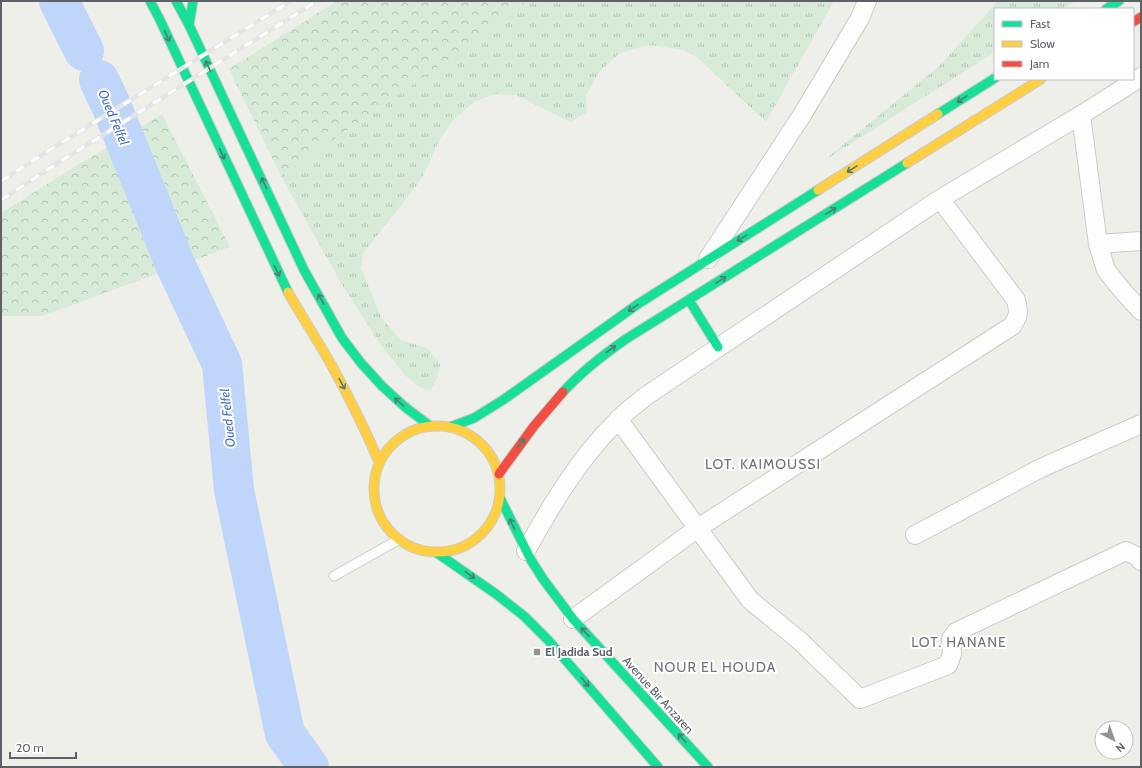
<svg xmlns="http://www.w3.org/2000/svg" width="1142" height="768" font-family="Cabin,sans-serif">
<defs>
<pattern id="grass-tufts" width="24" height="20" patternUnits="userSpaceOnUse"><rect width="24" height="20" fill="#d8ebd9"/><path d="M3 7l-1-3M5 7V3M7 7l1-3M15 17l-1-3M17 17v-4M19 17l1-3" fill="none" stroke="#b2c2b4"/></pattern>
<pattern id="forest-crowns" width="20" height="18" patternUnits="userSpaceOnUse"><rect width="20" height="18" fill="#d8ebd9"/><path d="M2 6a3 3 0 1 1 6 0M12 15a3 3 0 1 1 6 0" fill="none" stroke="#b2c2b4"/></pattern>
</defs>
<rect width="100%" height="100%" fill="#efefea"/>
<path fill="url(#grass-tufts)" d="M527 1H834L766 122 698 58 684 50 649 45 620 53 599 72 586 96 587 112 571 122 516 95 495 94 474 102 452 121 439 141 424 174 411 193 363 253 361 268 382 319 401 340 427 348 440 364 438 376 431 390 422 389 406 376 380 344 342 285 281 176 473 43Z
M997 1H1076L1063 9H995V52L822 162 939 66 990 10Z"/>
<path fill="url(#forest-crowns)" d="M337 1H527L473 43 281 176 229 69Z
M162 114 230 247 42 316H1V213L71 169Z"/>
<g fill="none" stroke-linecap="round" stroke-linejoin="round">
<path stroke="#bfd5f9" stroke-width="40" d="M59 1 84 51
M99 80 111 105 175 264 222 364 234 490 285 734 309 767"/>
<defs>
<path id="lane" d="M334 576 398 540"/>
<path id="street" d="M1081 115 1098 244 1106 270 1121 289 1141 311
M1098 244 1141 241
M708 259 802 115 860 18 867 1
M618 419 750 600 800 641 860 699 948 665 952 654 951 639 956 632 1126 551 1138 557 1141 561
M915 535 1041 468 1141 424
M526 551C552 504 579 458 618 420 626 411 637 404 646 396L940 199 1081 115 1141 77
M573 619 698 528 1012 326C1019 316 1019 312 1016 300L940 199"/>
<path id="fast" d="M150 1 160 20 288 292
M176 1 189 25 304 270 342 338 361 363 382 386 405 407 430 426
M1106 9 1119 1
M189 25 193 1
M938 114 995 78
M689 300 718 347
M563 392C582 371 603 355 626 339L907 163
M450 427 474 418 503 400 638 304 818 190
M500 498 531 560 543 579 573 619 708 767
M437 553 496 594 524 616 549 641 658 767"/>
<path id="slow" d="M907 163 1041 79
M818 190 938 114
M288 292C302 317 318 341 332 366 349 397 365 429 379 462
M374 489a63 63 0 1 1 126 0a63 63 0 1 1-126 0Z"/>
<path id="jam" d="M1133 22 1141 17
M499 474 534 426 563 392"/>
</defs>
<use href="#lane" stroke="#cbccca" stroke-width="11"/>
<use href="#street" stroke="#cbccca" stroke-width="20"/>
<use href="#fast" stroke="#cccccb" stroke-width="11"/>
<use href="#slow" stroke="#cccccb" stroke-width="11"/>
<use href="#jam" stroke="#cccccb" stroke-width="11"/>
<use href="#lane" stroke="#fdfdfc" stroke-width="9"/>
<use href="#street" stroke="#fdfdfc" stroke-width="18"/>
<use href="#fast" stroke="#16e098" stroke-width="9"/>
<use href="#slow" stroke="#ffcf43" stroke-width="9"/>
<use href="#jam" stroke="#f24e42" stroke-width="9"/>
<defs>
<path id="rail" d="M1 181 48 151 291 1
M1 200 58 163 317 1"/>
</defs>
<use href="#rail" stroke="#e5e5e5" stroke-width="4.5"/>
<use href="#rail" stroke="#fff" stroke-width="3" stroke-dasharray="9" stroke-linecap="butt"/>
</g>
<defs><path id="oneway-shaft" d="M-6 0H5M1.5-3L5.5 0L1.5 3" fill="none" stroke-width="1.6" stroke-linecap="round" stroke-linejoin="round"/></defs>
<g stroke="#507a72">
<use href="#oneway-shaft" transform="translate(167 36) rotate(65)"/>
<use href="#oneway-shaft" transform="translate(208 66) rotate(-115)"/>
<use href="#oneway-shaft" transform="translate(962 99) rotate(148)"/>
<use href="#oneway-shaft" transform="translate(222 154) rotate(65)"/>
<use href="#oneway-shaft" transform="translate(852 169) rotate(148)"/>
<use href="#oneway-shaft" transform="translate(264 183) rotate(-115)"/>
<use href="#oneway-shaft" transform="translate(831 211) rotate(-32)"/>
<use href="#oneway-shaft" transform="translate(742 238) rotate(148)"/>
<use href="#oneway-shaft" transform="translate(277 271) rotate(64)"/>
<use href="#oneway-shaft" transform="translate(721 280) rotate(-32)"/>
<use href="#oneway-shaft" transform="translate(321 299) rotate(-120)"/>
<use href="#oneway-shaft" transform="translate(633 308) rotate(145)"/>
<use href="#oneway-shaft" transform="translate(611 349) rotate(-36)"/>
<use href="#oneway-shaft" transform="translate(342 384) rotate(62)"/>
<use href="#oneway-shaft" transform="translate(399 402) rotate(-138)"/>
<use href="#oneway-shaft" transform="translate(521 443) rotate(-53)"/>
<use href="#oneway-shaft" transform="translate(512 524) rotate(-116)"/>
<use href="#oneway-shaft" transform="translate(470 575) rotate(35)"/>
<use href="#oneway-shaft" transform="translate(585 632) rotate(-133)"/>
<use href="#oneway-shaft" transform="translate(585 682) rotate(49)"/>
<use href="#oneway-shaft" transform="translate(682 738) rotate(-132)"/>
</g>
<rect fill="#919396" stroke="#fff" stroke-width="1.5" x="533" y="648" width="8" height="8" rx="2"/>
<g text-anchor="middle" stroke-width="4" stroke-linejoin="round" paint-order="stroke">
<g font-size="12" font-weight="bold" fill="#5f6168" stroke="#fff" text-anchor="start">
<text x="545" y="656">El Jadida Sud</text>
</g>
<g font-size="12" fill="#5f6168" stroke="#fff">
<text transform="translate(658 695) rotate(48)" y="4">Avenue Bir Anzaren</text>
</g>
<g font-size="13" font-style="italic" fill="#496ec6" stroke="#fff">
<text transform="translate(114 117) rotate(67)" y="5">Oued Felfel</text>
<text transform="translate(227 418) rotate(-96)" y="5">Oued Felfel</text>
</g>
<g font-size="14" letter-spacing="1" fill="#70737a" stroke="#fff">
<text x="763" y="469">LOT. KAIMOUSSI</text>
<text x="959" y="647">LOT. HANANE</text>
<text x="715" y="672">NOUR EL HOUDA</text>
</g>
</g>
<rect width="1142" height="768" fill="none" stroke="#5f6168" stroke-width="4"/>
<rect x="994" y="8" width="140" height="72" fill="#ffffff" stroke="#bfc0c3"/>
<rect x="1002" y="21" width="20" height="6" fill="#16e098" stroke="#bfc0c3"/>
<text x="1030" y="28" font-size="12" fill="#5f6168">Fast</text>
<rect x="1002" y="41" width="20" height="6" fill="#ffcf43" stroke="#bfc0c3"/>
<text x="1030" y="48" font-size="12" fill="#5f6168">Slow</text>
<rect x="1002" y="61" width="20" height="6" fill="#f24e42" stroke="#bfc0c3"/>
<text x="1030" y="68" font-size="12" fill="#5f6168">Jam</text>
<g transform="translate(1114 740) rotate(139)"><circle r="19" fill="#ffffff" stroke="#bfc0c3"/>
<path d="M0-3L7 15L0 10L-7 15Z" fill="#919396"/>
<text y="-6" font-size="11" font-weight="bold" text-anchor="middle" fill="#5f6168">N</text>
</g>
<path d="M10 752v6h66v-6" fill="none" stroke="#5f6168" stroke-width="2"/>
<text x="16" y="752" font-size="12" fill="#5f6168" stroke="#ffffff" stroke-width="3" paint-order="stroke">20 m</text>
</svg>
